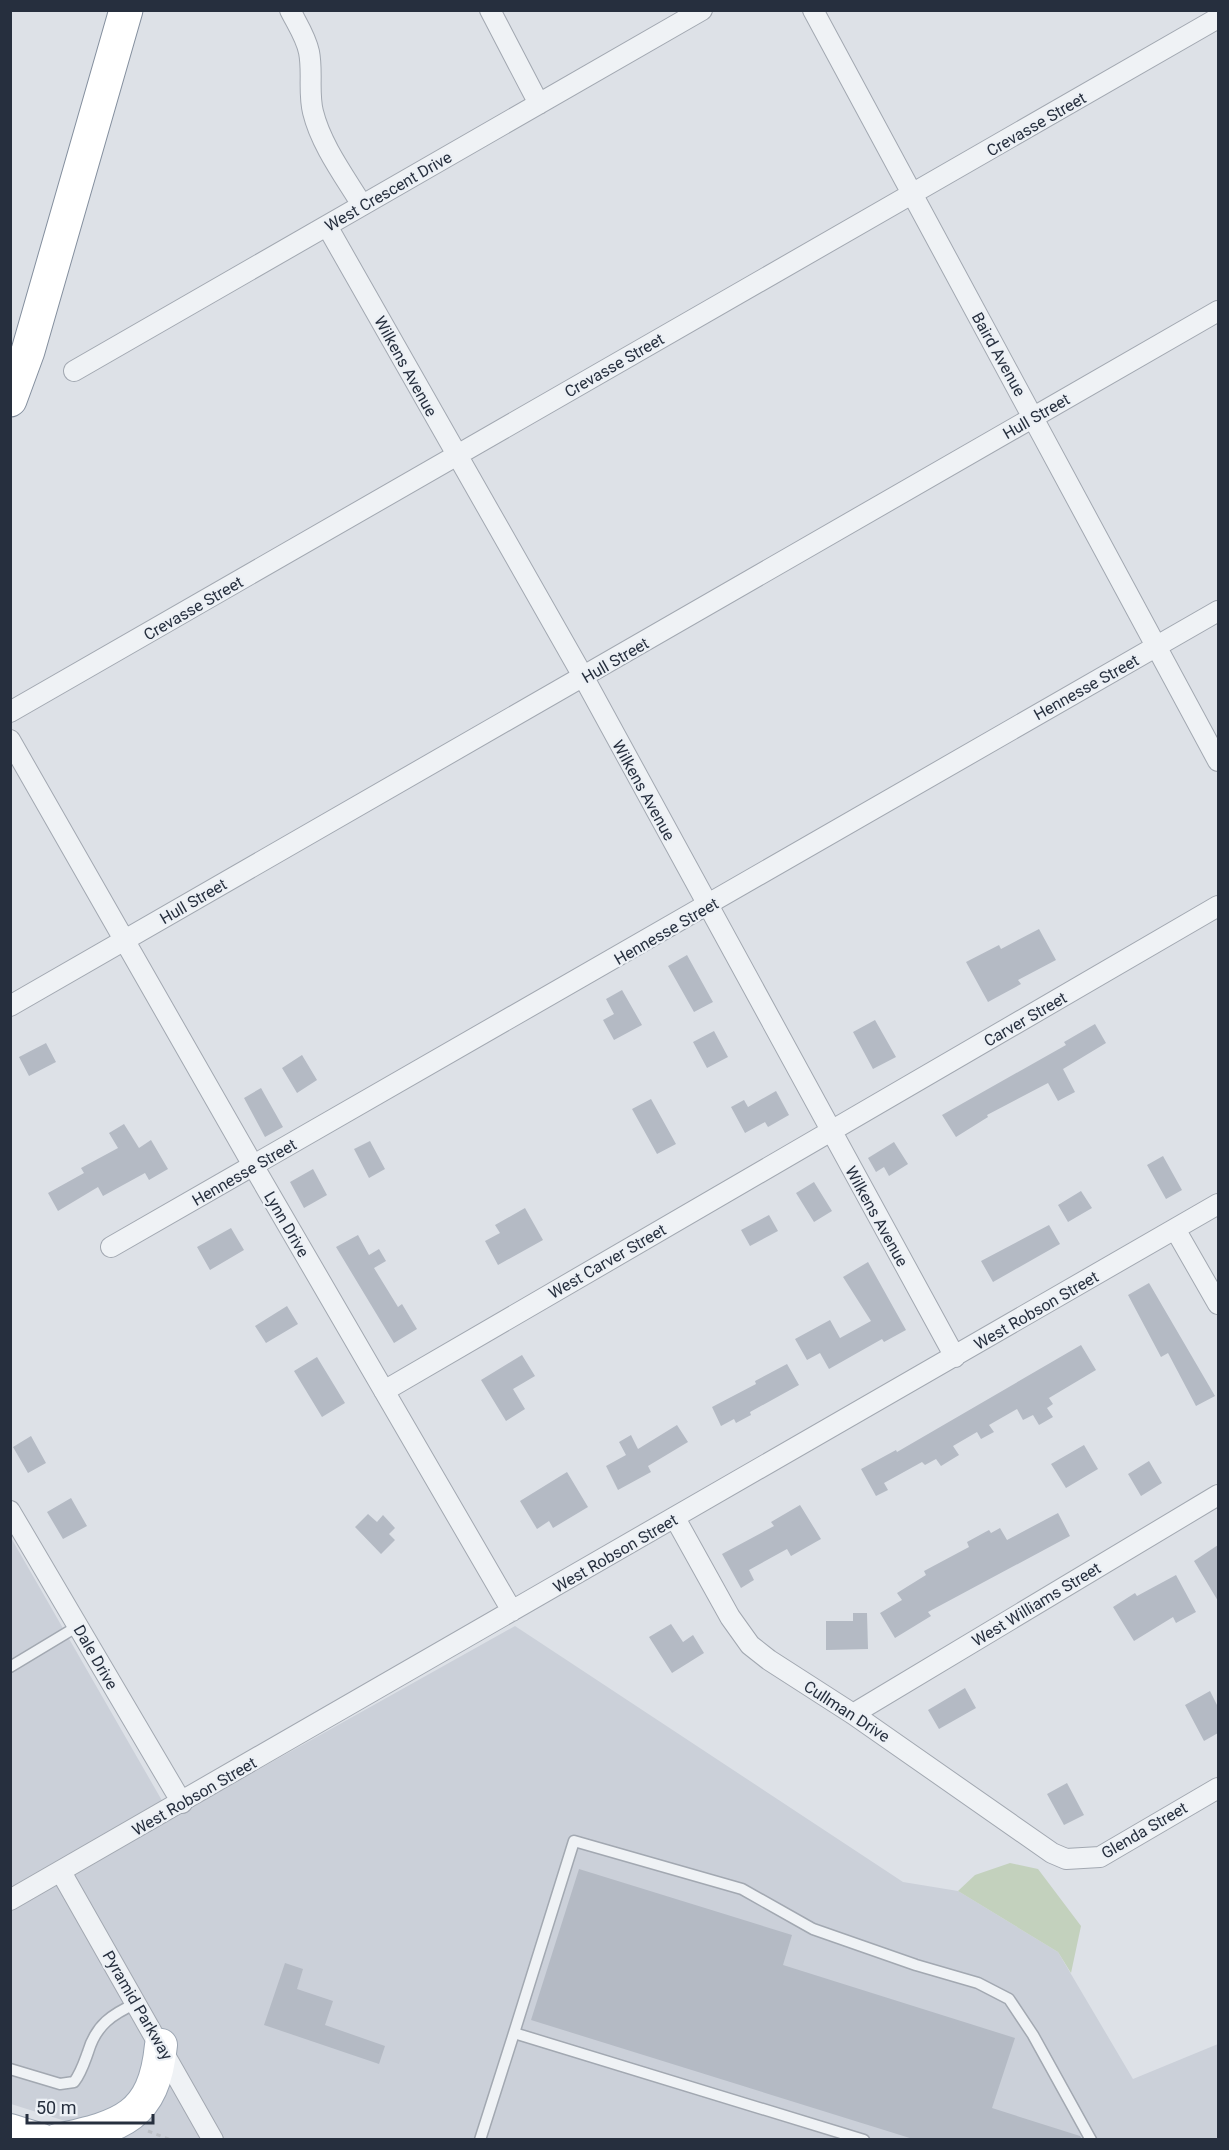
<svg xmlns="http://www.w3.org/2000/svg" width="1229" height="2150" font-family="Roboto,sans-serif">
<rect width="100%" height="100%" fill="#dde1e7"/>
<path fill="#cbd0d9" d="M10 1536 172 1818 515 1626 903 1882 958 1891 1058 1952 1133 2079 1218 2044V2139L125 2140 113 2136 149 2069 127 2106 78 2125 11 2104Z"/>
<path fill="#c3d1bd" d="M1010 1863 1038 1869 1081 1926 1071 1973 1058 1952 958 1891 975 1875Z"/>
<path fill="#b4bac4" d="M1039 929 1056 960 1018 980 1021 984 988 1002 966 962 999 945 1001 949Z
M687 955 713 1002 694 1012 668 966Z
M622 990 642 1025 614 1040 603 1020 614 1014 606 999Z
M875 1020 896 1057 873 1069 853 1032Z
M1095 1024 1106 1043 1063 1069 1075 1092 1058 1101 1048 1083 987 1115 988 1117 956 1137 942 1115 1066 1045 1064 1042Z
M714 1031 728 1057 707 1068 693 1042Z
M46 1043 56 1062 29 1076 19 1057Z
M302 1055 317 1080 297 1093 282 1068Z
M261 1088 283 1127 265 1137 244 1098Z
M776 1091 789 1115 768 1127 765 1122 745 1133 731 1107 744 1100 748 1107Z
M651 1099 676 1144 657 1154 632 1109Z
M124 1124 139 1148 151 1140 168 1169 149 1180 145 1173 103 1196 98 1187 58 1211 48 1193 84 1173 81 1168 118 1148 109 1133Z
M370 1141 385 1169 369 1178 354 1149Z
M894 1142 908 1164 889 1176 884 1167 876 1172 868 1158Z
M1163 1156 1182 1190 1166 1199 1147 1165Z
M313 1169 327 1195 304 1208 290 1182Z
M814 1182 832 1211 814 1222 796 1193Z
M1081 1191 1092 1208 1068 1222 1058 1205Z
M525 1208 543 1240 498 1265 485 1241 500 1233 495 1225Z
M769 1215 778 1231 750 1246 741 1230Z
M1049 1225 1060 1244 993 1282 981 1261Z
M231 1228 244 1250 210 1270 197 1247Z
M358 1235 369 1255 379 1249 386 1261 374 1268 398 1307 402 1304 417 1329 394 1343 336 1247Z
M868 1262 906 1330 884 1342 882 1339 829 1369 820 1353 807 1360 795 1339 830 1320 840 1338 871 1321 843 1277Z
M1149 1283 1215 1396 1196 1406 1168 1353 1161 1357 1128 1295Z
M287 1306 298 1324 266 1343 255 1326Z
M1081 1345 1096 1370 1049 1398 1053 1404 1047 1408 1053 1417 1039 1425 1033 1415 1023 1420 1017 1409 989 1425 994 1432 981 1439 977 1432 953 1446 959 1455 941 1466 936 1459 925 1465 922 1462 884 1483 888 1490 876 1496 861 1469 896 1450 897 1452Z
M522 1355 535 1376 513 1389 525 1409 506 1421 481 1380Z
M317 1357 345 1403 322 1417 294 1371Z
M787 1364 799 1385 750 1412 751 1415 736 1423 734 1419 721 1426 712 1407 756 1384 755 1381Z
M677 1425 688 1442 648 1466 651 1472 618 1490 606 1466 626 1455 619 1442 631 1435 638 1449Z
M31 1436 46 1463 28 1473 13 1447Z
M1084 1445 1098 1469 1066 1488 1051 1464Z
M1149 1461 1162 1483 1141 1496 1128 1474Z
M567 1472 588 1507 553 1528 549 1521 537 1529 520 1501Z
M71 1498 87 1526 63 1539 47 1512Z
M800 1505 821 1539 791 1556 787 1549 749 1570 754 1580 741 1588 722 1554 774 1526 771 1522Z
M1058 1513 1070 1536 928 1612 931 1616 895 1638 880 1613 902 1600 897 1593 926 1575 924 1571 969 1547 967 1542 989 1530 991 1533 1000 1528 1007 1540Z
M368 1514 377 1522 383 1515 395 1528 389 1534 395 1540 381 1554 355 1527Z
M1218 1545V1601L1194 1561Z
M1176 1575 1196 1612 1176 1623 1173 1617 1134 1641 1113 1607 1135 1593 1137 1596Z
M853 1613H867L868 1649 826 1650V1621H853Z
M671 1624 683 1642 693 1635 704 1653 672 1673 649 1637Z
M965 1688 976 1708 939 1729 928 1710Z
M1210 1691 1218 1707V1733L1204 1741 1185 1705Z
M1067 1783 1084 1815 1064 1825 1047 1794Z
M579 1869 792 1935 783 1965 1015 2038 992 2108 1080 2136 1082 2139H913L531 2020Z
M285 1963 303 1969 297 1989 333 2001 325 2025 385 2046 379 2064 264 2025Z"/>
<g fill="none" stroke-linecap="round" stroke-linejoin="round">
<defs>
<path id="lane" d="M10 1667 78 1626
M514 2033 574 1841 742 1889 813 1929 916 1965 978 1983 1009 1999 1033 2035 1091 2140
M10 2069 60 2084 74 2082C81 2073 84 2063 88 2052 96 2025 112 2014 137 2003
M480 2140 514 2033 864 2140"/>
<path id="street" d="M290 10C297 24 306 37 309 52 313 72 308 92 313 112 321 145 345 177 362 205
M490 10 539 104
M813 10 1218 761
M327 226 584 678 955 1357
M74 371 702 10
M10 712 1218 18
M10 740 254 1167 512 1611
M10 1006 1218 311
M1175 1229 1218 1304
M111 1247 1218 611
M384 1391 1218 906
M10 1511 182 1803
M675 1518 730 1617 750 1645 769 1660 853 1714 1052 1853 1066 1859 1100 1857 1218 1788
M853 1714 1218 1495
M61 1872 213 2140
M10 1900 1218 1204"/>
<path id="primary" d="M10 2130 42 2140
M57 2140C122 2126 154 2117 161 2045"/>
<path id="highway" d="M10 400 28 351 126 10"/>
</defs>
<use href="#lane" stroke="#a2a8b1" stroke-width="13"/>
<use href="#street" stroke="#a2a8b1" stroke-width="22"/>
<use href="#primary" stroke="#9ca6b3" stroke-width="34"/>
<use href="#highway" stroke="#848f9e" stroke-width="35"/>
<path stroke="#bbbfc5" stroke-width="3" stroke-dasharray="4.5 4.5" stroke-linecap="butt" d="M148 2131 171 2140"/>
<use href="#lane" stroke="#eff2f5" stroke-width="10"/>
<use href="#street" stroke="#eff2f5" stroke-width="20"/>
<use href="#primary" stroke="#fff" stroke-width="32"/>
<use href="#highway" stroke="#fff" stroke-width="33"/>
</g>
<g text-anchor="middle" stroke-width="4.5" stroke-linejoin="round" paint-order="stroke">
<g font-size="16" fill="#262f3e" stroke="#ecf0f5">
<text transform="translate(1036 124) rotate(-30)" y="6">Crevasse Street</text>
<text transform="translate(388 191) rotate(-30)" y="6">West Crescent Drive</text>
<text transform="translate(999 354) rotate(61)" y="6">Baird Avenue</text>
<text transform="translate(614 365) rotate(-30)" y="6">Crevasse Street</text>
<text transform="translate(406 366) rotate(61)" y="6">Wilkens Avenue</text>
<text transform="translate(1036 416) rotate(-30)" y="6">Hull Street</text>
<text transform="translate(193 608) rotate(-30)" y="6">Crevasse Street</text>
<text transform="translate(615 660) rotate(-30)" y="6">Hull Street</text>
<text transform="translate(1086 687) rotate(-29)" y="6">Hennesse Street</text>
<text transform="translate(644 790) rotate(61)" y="6">Wilkens Avenue</text>
<text transform="translate(193 901) rotate(-30)" y="6">Hull Street</text>
<text transform="translate(666 931) rotate(-30)" y="6">Hennesse Street</text>
<text transform="translate(1025 1019) rotate(-30)" y="6">Carver Street</text>
<text transform="translate(244 1172) rotate(-30)" y="6">Hennesse Street</text>
<text transform="translate(877 1216) rotate(61)" y="6">Wilkens Avenue</text>
<text transform="translate(287 1224) rotate(60)" y="6">Lynn Drive</text>
<text transform="translate(607 1261) rotate(-30)" y="6">West Carver Street</text>
<text transform="translate(1036 1310) rotate(-30)" y="6">West Robson Street</text>
<text transform="translate(615 1553) rotate(-30)" y="6">West Robson Street</text>
<text transform="translate(1036 1604) rotate(-31)" y="6">West Williams Street</text>
<text transform="translate(96 1657) rotate(60)" y="6">Dale Drive</text>
<text transform="translate(847 1711) rotate(33)" y="6">Cullman Drive</text>
<text transform="translate(194 1796) rotate(-30)" y="6">West Robson Street</text>
<text transform="translate(1144 1830) rotate(-30)" y="6">Glenda Street</text>
<text transform="translate(138 2005) rotate(60)" y="6">Pyramid Parkway</text>
</g>
</g>
<rect width="1229" height="2150" fill="none" stroke="#262f3e" stroke-width="24"/>
<path d="M27 2114v9h126v-9" fill="none" stroke="#262f3e" stroke-width="3"/>
<text x="36" y="2114" font-size="18" fill="#262f3e" stroke="#ecf0f5" stroke-width="4.5" paint-order="stroke">50 m</text>
</svg>
